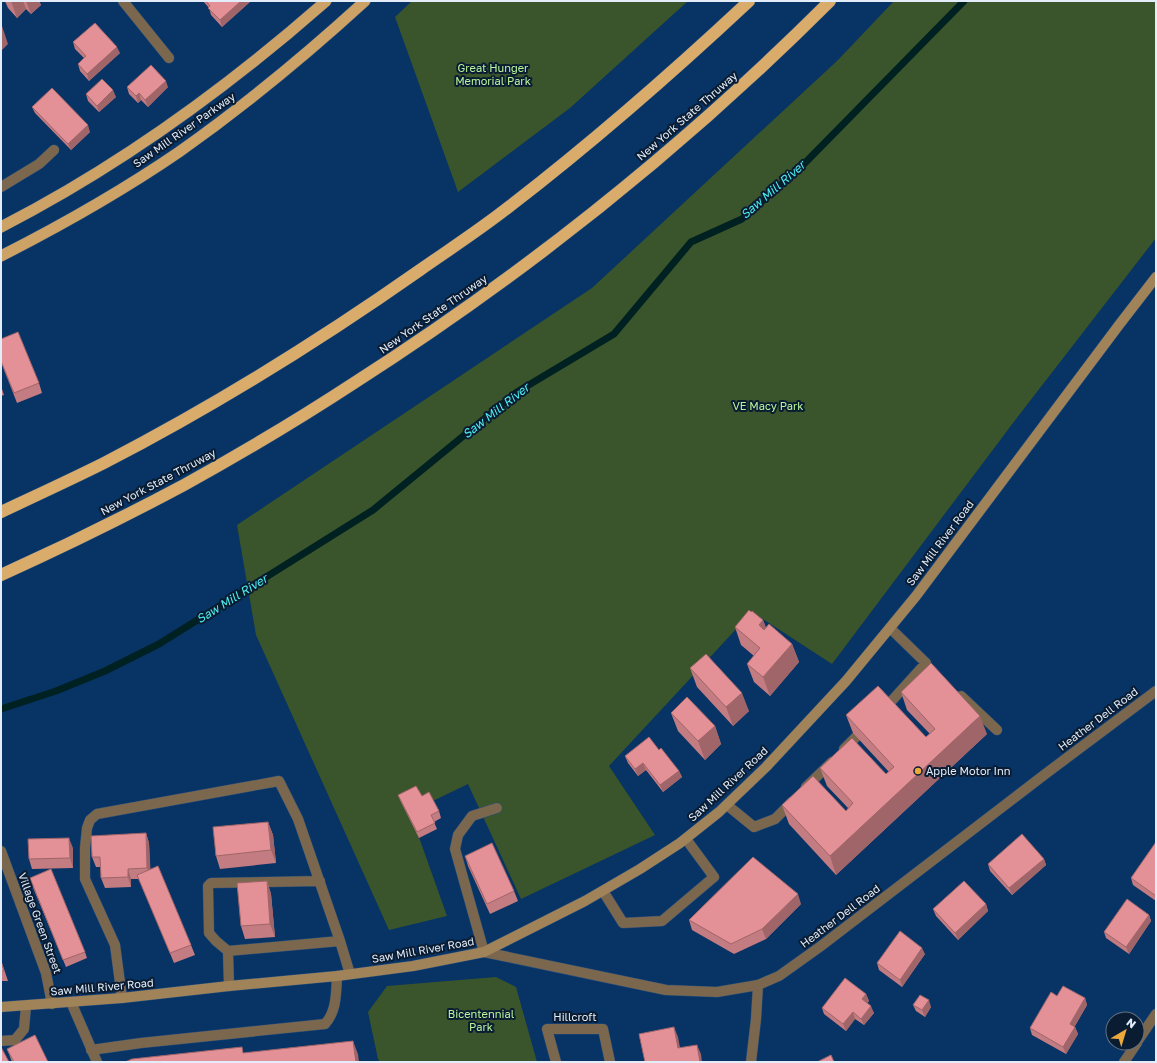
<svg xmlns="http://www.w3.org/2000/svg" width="1157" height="1063" font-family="'Golos Text',sans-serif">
<rect width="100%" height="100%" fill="#073365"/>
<path fill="#3a552b" d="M412 1H688L570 108 458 192 395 17Z
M894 1H1156V238L1013 423 832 664 752 612 609 766 655 835 521 899 468 784 410 812 447 916 389 930 256 635 237 525 592 288 838 60Z
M496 977 516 987 537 1062H380L378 1059 368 1012 387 986Z"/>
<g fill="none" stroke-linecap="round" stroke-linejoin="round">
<path stroke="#002121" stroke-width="7" d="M1 709 56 691 105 671 159 644 373 510 517 392 614 334 691 242 742 219 802 166 964 1"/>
<defs>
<path id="service" d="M961 696 997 730
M887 706 926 663 890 628
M844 749 856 737
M806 787 832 762
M727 805 754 827 775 819 792 802
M1 851 46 973 52 1004
M603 891 623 923 662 921 714 877 686 839
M228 951 216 941 209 933 208 886 211 883 320 881
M484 952 455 849 458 835 472 816 497 808
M229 986 228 951 340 941
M122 998 115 945 85 879V848L87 828 90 820 97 814 279 781 298 819 340 941 350 974
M1 1041 15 1040 24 1029 26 1006
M91 1050 141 1043 325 1024C337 1011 336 992 337 976"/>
<path id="minor" d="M123 1 169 58
M1 187 39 164 54 150
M71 1002 97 1062
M1137 1042 1156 1014
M556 1062 547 1029H603L610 1062
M751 1062 756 1019 758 985
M1124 1062 1137 1043"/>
<path id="tertiary" d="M484 952 666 990 717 992 758 985 779 976 821 946 1044 775 1156 691"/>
<path id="secondary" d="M1 1007 122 998 229 986 337 976 413 966 484 952 585 901 640 869 680 843 719 812 766 767 846 681 916 596 1119 325 1156 277"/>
<path id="trunk" d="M1 227C120 166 226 89 326 1
M1 256C62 225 122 191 179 152 244 106 306 55 365 1"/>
<path id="motorway" d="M1 512C35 496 70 480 104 463 214 406 319 341 420 270 450 249 481 229 510 206 593 142 672 73 749 1
M1 575C63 547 124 517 184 485 242 453 299 419 354 383 526 273 686 145 830 1"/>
</defs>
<use href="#service" stroke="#264d7a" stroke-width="11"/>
<use href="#minor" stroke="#264d7a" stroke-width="11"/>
<use href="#tertiary" stroke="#264d7a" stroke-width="11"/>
<use href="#secondary" stroke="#264d7a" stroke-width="11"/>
<use href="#trunk" stroke="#264d7a" stroke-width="12"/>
<use href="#motorway" stroke="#264d7a" stroke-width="13"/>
<use href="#service" stroke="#7a674e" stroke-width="10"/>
<use href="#minor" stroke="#7a674e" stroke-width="10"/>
<use href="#tertiary" stroke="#7a674e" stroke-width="10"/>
<use href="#secondary" stroke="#a1835a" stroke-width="10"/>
<use href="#trunk" stroke="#cca267" stroke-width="11"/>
<use href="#motorway" stroke="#d9ac6b" stroke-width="12"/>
</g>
<path fill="#c37c81" d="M5 1H39L41 5 31 14 26 9 17 18 8 8Z
M203 1H251L222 27 211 15 209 8Z
M73 42 120 53 89 81 80 71 78 64 84 58 75 49Z
M127 87H168L148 107 141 100 138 103 129 94Z
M86 94 116 97 99 112 88 101Z
M32 107 90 132 71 150 35 113Z
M1 339 39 383 42 393 17 403 1 362Z
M1 386 4 395 1 396Z
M763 620 766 628 792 644 799 662 770 696 754 682 747 664 754 656 741 645 735 627Z
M690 668 749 711 733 726 697 687Z
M901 692 987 734 836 875 789 824 782 805 846 811 848 808 827 786 820 768 886 774 889 772 853 733 846 715 926 737 930 734 907 710Z
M671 713 715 726 721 744 705 760 678 731Z
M659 750 679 771 682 777 663 792 646 770 638 776 628 763 625 756Z
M398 795 422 796 439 811 441 818 434 822 437 829 419 838 401 802Z
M268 822 273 835 276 863 220 869 216 856Z
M146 833 149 843 150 869 191 945 195 955 174 963 139 879H131V887L105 888 101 878V867H96L92 857Z
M1156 842V901L1133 885 1131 878Z
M73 848V868L32 869 29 859Z
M465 856 514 891 518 901 490 914 468 866Z
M1044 859 1046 865 1012 895 990 871 988 864Z
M267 881 271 894 275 937 245 939 241 926Z
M32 885 85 952 87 958 66 967Z
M801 904 766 939 734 954 692 930 689 920Z
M986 904 988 911 958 940 936 916 933 909Z
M1149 915 1151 921 1129 954 1106 938 1104 932Z
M925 954 902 987 879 970 877 963Z
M1 960 8 981H1Z
M866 994 869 1001 867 1003 874 1013 864 1025 855 1019 846 1031 824 1014 822 1008Z
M1057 996 1085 998 1087 1005 1075 1026V1027L1078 1034 1066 1054 1032 1035 1030 1028Z
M913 1005 931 1007 925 1017 916 1011Z
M7 1049 48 1062H12Z"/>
<path fill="#9f6569" d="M11 1H23L26 9 17 18Z
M26 1H39L41 5 31 14Z
M241 1H251L222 27 220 20Z
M1 26H2L8 44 1 51Z
M117 47 120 53 89 81 87 74Z
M166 81 168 87 148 107 145 100Z
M113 90 116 97 99 112 97 106Z
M139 93 141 100 138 103 136 96Z
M88 125 90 132 71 150 68 144Z
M763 620 770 638 759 625Z
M792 644 799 662 770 696 763 677Z
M742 693 749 711 733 726 726 707Z
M980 716 987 734 836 875 830 856Z
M715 726 721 744 705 760 698 741Z
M643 763 646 770 638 776 635 769Z
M679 771 682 777 663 792 660 785Z
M268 822 273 835 276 863 271 850Z
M146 833 149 843 151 878 147 868Z
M69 838 73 848V868L70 858Z
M1044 859 1046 865 1012 895 1009 888Z
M128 869 131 879V887L128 877Z
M267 881 271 894 275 937 270 924Z
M798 894 801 904 766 939 762 929Z
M986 904 988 911 958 940 955 933Z
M1149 915 1151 921 1129 954 1126 947Z
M922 948 925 954 902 987 900 980Z
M866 994 869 1001 865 1006 862 999Z
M1085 998 1087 1005 1072 1031 1070 1024Z
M929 1000 931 1007 925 1017 922 1010Z
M871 1006 874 1013 864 1025 861 1019Z
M853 1012 855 1019 846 1031 843 1024Z
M674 1027 678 1037 682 1058 678 1048Z
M1075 1027 1078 1034 1066 1054 1063 1047Z
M353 1041 358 1054 359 1062H356Z
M697 1045 701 1054 702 1062H700Z"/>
<path fill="#e39096" stroke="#9f6569" d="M206 1H241L220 20 208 8 210 6Z
M95 23 117 47 87 74 78 64 86 56 73 42Z
M151 65 166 81 145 100 139 93 136 96 127 87Z
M102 79 113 90 97 106 86 94Z
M52 88 88 125 68 144 32 107Z
M18 332 39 383 14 393 1 361V339Z
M749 610 751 612 752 611 763 620 759 625 764 630 769 624 792 644 763 677 747 664 760 648 735 627Z
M706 654 742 693 726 707 690 668Z
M931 663 980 716 830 856 782 805 813 776 846 811 853 803 820 768 852 738 886 774 894 767 846 715 878 686 926 737 935 729 901 692Z
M687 697 715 726 698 741 671 713Z
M649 737 659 750 661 748 679 771 660 785 643 763 635 769 625 756Z
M416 786 422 796 429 792 439 811 431 815 435 823 417 832 398 795Z
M268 822 271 850 216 856 213 827Z
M146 833 147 868 128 869V877L101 878 100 857H92L91 836Z
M1022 834 1044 859 1009 888 988 864Z
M69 838 70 858 29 859 28 839Z
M1156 842V896L1131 878Z
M492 843 514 891 487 904 465 856Z
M753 857 798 894 762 929 731 944 689 920Z
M158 866 191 945 170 953 137 875Z
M51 869 85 952 63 960 30 878Z
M267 881 270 924 241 926 237 883Z
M964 881 986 904 955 933 933 909Z
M1127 899 1149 915 1126 947 1104 932Z
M900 931 922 948 900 980 877 963Z
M1 962 4 971H1Z
M845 978 866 994 862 999 871 1006 861 1019 853 1012 843 1024 822 1008Z
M1063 986 1085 998 1070 1024 1075 1027 1063 1047 1030 1028 1051 992 1057 996Z
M920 995 929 1000 922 1010 913 1005Z
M674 1027 678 1048 697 1045 700 1062H645L639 1034Z
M35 1035 48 1062H14L7 1049Z
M353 1041 356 1062H125L132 1059 242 1047 243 1053Z
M1 1047 9 1062H1Z
M831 1055 834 1062H817Z"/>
<circle fill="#eca93b" stroke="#0a1c32" stroke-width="1.5" cx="918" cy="771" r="4"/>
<g text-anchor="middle" stroke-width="4" stroke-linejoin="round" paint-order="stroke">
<g font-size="11" fill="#baf49a" stroke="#0a1c32">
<text x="493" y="72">Great Hunger<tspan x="493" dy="13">Memorial Park</tspan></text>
<text x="768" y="410">VE Macy Park</text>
<text x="481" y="1018">Bicentennial<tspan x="481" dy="13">Park</tspan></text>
</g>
<g font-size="11" fill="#e3edf9" stroke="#0a1c32">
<text transform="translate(687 116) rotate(-41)" y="4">New York State Thruway</text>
<text transform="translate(184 130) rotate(-35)" y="4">Saw Mill River Parkway</text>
<text transform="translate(433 314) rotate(-35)" y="4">New York State Thruway</text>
<text transform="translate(158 482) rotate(-28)" y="4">New York State Thruway</text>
<text transform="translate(940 543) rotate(-53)" y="4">Saw Mill River Road</text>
<text transform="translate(1098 719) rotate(-37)" y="4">Heather Dell Road</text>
<text transform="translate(728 784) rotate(-43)" y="4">Saw Mill River Road</text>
<text transform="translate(840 916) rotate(-37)" y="4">Heather Dell Road</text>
<text transform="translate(40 923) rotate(70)" y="4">Village Green Street</text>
<text transform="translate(423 950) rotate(-10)" y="4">Saw Mill River Road</text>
<text transform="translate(102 987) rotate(-5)" y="4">Saw Mill River Road</text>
<text x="575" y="1021">Hillcroft</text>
</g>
<g font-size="11" fill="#e3edf9" stroke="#0a1c32" text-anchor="start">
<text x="926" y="775">Apple Motor Inn</text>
</g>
<g font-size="12" font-style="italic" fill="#4ef0f0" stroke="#0a1c32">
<text transform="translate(773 190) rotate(-41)" y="4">Saw Mill River</text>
<text transform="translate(496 411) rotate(-38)" y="4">Saw Mill River</text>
<text transform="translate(232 599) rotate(-32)" y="4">Saw Mill River</text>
</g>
</g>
<rect width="1157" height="1063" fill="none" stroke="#e3edf9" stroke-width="4"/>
<g transform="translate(1125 1031) rotate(38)"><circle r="19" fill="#0a1c32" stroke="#617082"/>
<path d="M0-3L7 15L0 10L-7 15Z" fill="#eca93b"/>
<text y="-6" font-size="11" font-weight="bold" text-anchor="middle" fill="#e3edf9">N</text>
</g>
</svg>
